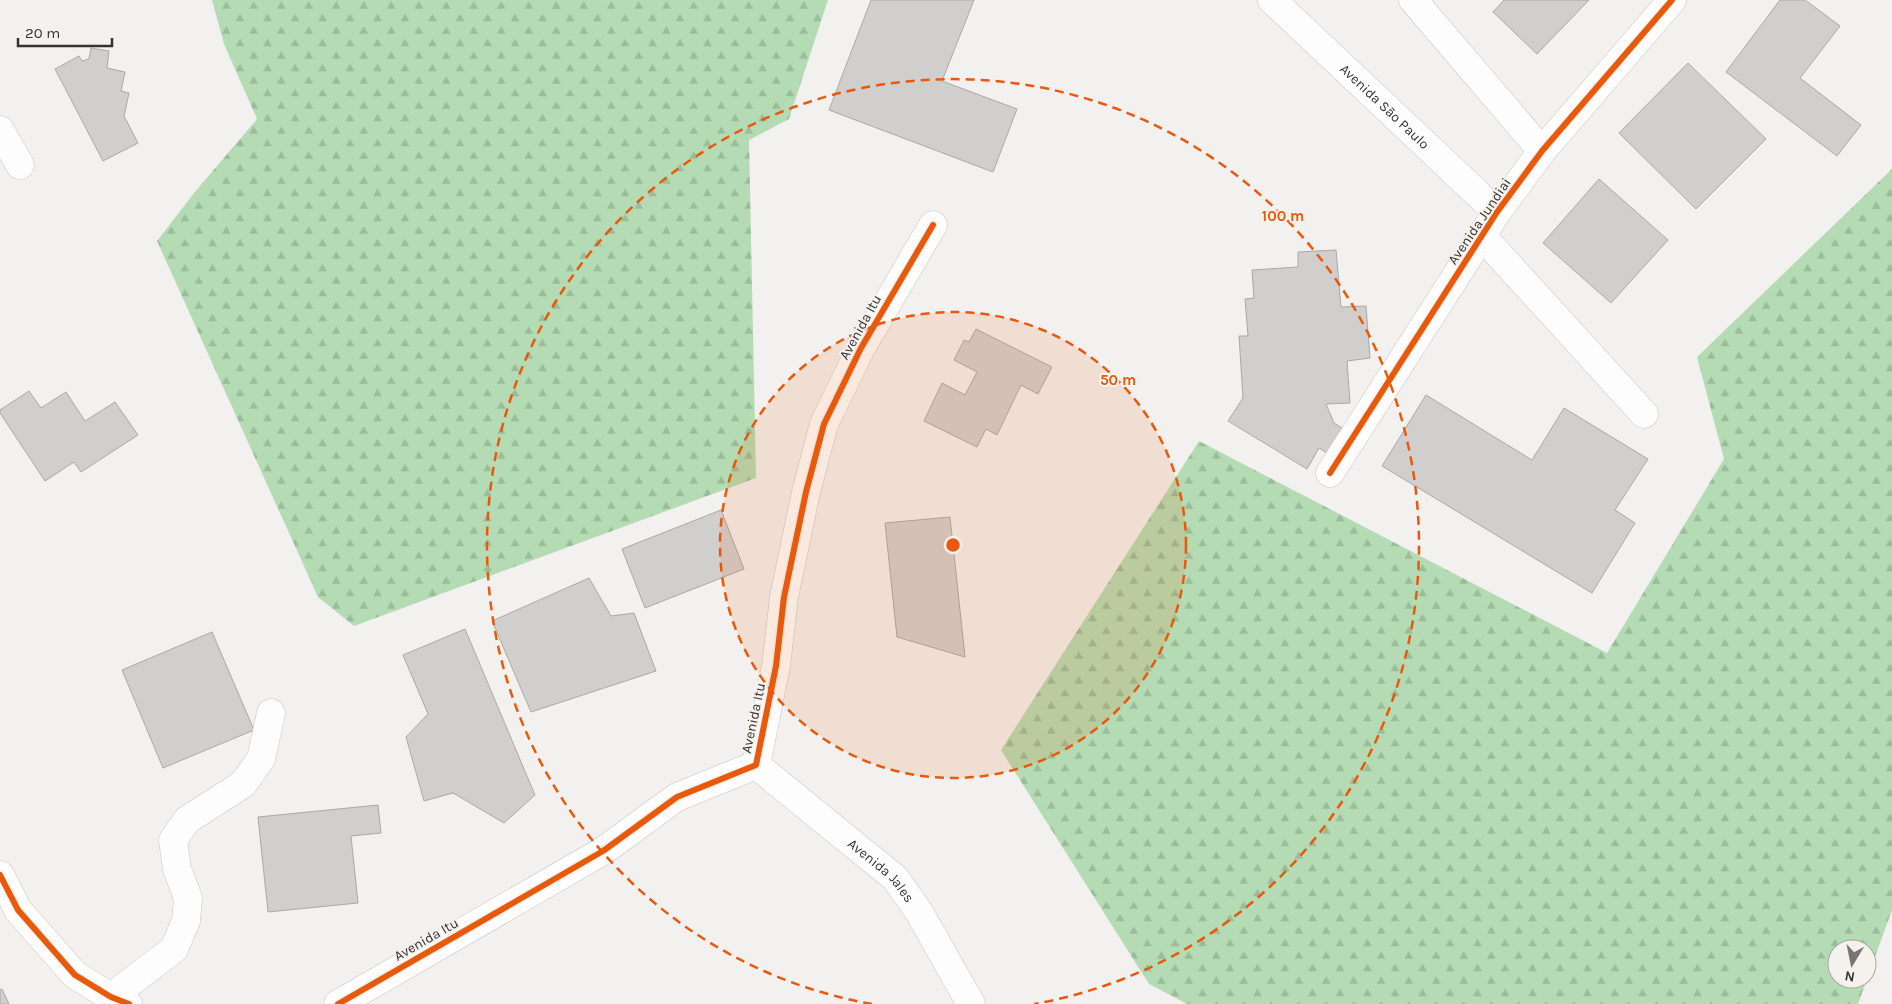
<svg xmlns="http://www.w3.org/2000/svg" width="1892" height="1004" font-family="Karla,sans-serif">
<defs>
<pattern id="forest-firs" width="22" height="20" patternUnits="userSpaceOnUse" patternTransform="scale(1.25)"><rect width="22" height="20" fill="#b4dbb3"/><path d="M5 1l3.5 6h-7zM16 11l3.5 6h-7z" fill="#9bbc9a"/></pattern>
</defs>
<rect width="100%" height="100%" fill="#f3f1ef"/>
<path fill="url(#forest-firs)" fill-rule="evenodd" d="M212 0H828L789 119 749 140 756 478 354 626 318 597 157 241 194 193 257 119 224 44Z
M1892 169V910L1858 1004H1187L1149 984 1001 750 1199 441 1607 653 1724 459 1697 357ZM1837 949H1867V979H1837Z"/>
<path fill="#d1cfce" stroke="#aba9a8" d="M871 0H974L942 81 1017 109 993 172 829 110Z
M1504 0H1589L1537 54 1493 12Z
M1780 0H1805L1840 26 1800 78 1861 125 1837 156 1726 72Z
M91 48 109 51 107 68 125 72 121 91 129 93 124 116 138 143 103 161 55 69 79 56 82 61 89 59Z
M1688 63 1766 139 1696 209 1619 133Z
M1599 179 1668 240 1611 303 1543 243Z
M1336 250 1341 307 1366 306 1370 358 1347 361 1350 403 1326 404 1334 423 1342 428 1327 453 1319 448 1307 469 1228 421 1243 398 1239 336H1248L1245 299 1254 298 1252 270 1298 267V252Z
M976 329 1052 367 1038 394 1021 385 997 435 986 429 977 447 924 421 942 383 965 395 977 372 954 360 964 340 969 342Z
M29 391 41 408 66 392 85 421 115 402 138 435 81 472 74 462 45 481 0 413V410Z
M1426 395 1532 460 1564 408 1648 459 1615 510 1635 523 1592 593 1382 466Z
M721 510 744 569 645 608 622 549Z
M950 517 965 657 897 637 885 523Z
M589 578 611 616 634 613 656 671 531 712 492 621Z
M465 629 535 795 504 823 453 793 424 801 406 737 428 714 403 655Z
M212 632 254 730 163 768 122 670Z
M378 805 381 833 351 836 358 903 268 912 258 817Z
M2 989 9 1004H0V990Z"/>
<g fill="none" stroke-linecap="round" stroke-linejoin="round">
<defs>
<g id="minor">
<path id="s1" d="M1272 0 1497 212"/>
<path d="M1413 0 1542 151"/>
<path d="M0 130 20 165"/>
<path d="M1482 236 1644 414"/>
<path d="M1330 473 1497 212 1542 151 1672 0"/>
<path id="s2" d="M756 765 895 878 919 912 971 1004"/>
<path d="M0 875 18 910 75 975 111 997 128 1004"/>
<path d="M111 997 174 949 186 921 188 898 177 869 173 840 187 820 243 784 261 759 271 713"/>
<path d="M338 1004 603 851 677 797 756 765 776 666 784 597 806 492 824 424 861 348 933 225"/>
</g>
</defs>
<use href="#minor" stroke="#c6c5c3" stroke-width="29"/>
<use href="#minor" stroke="#fdfdfd" stroke-width="28"/>
<defs>
<path id="cycleway" d="M1330 473 1497 212 1542 151 1672 0
M0 875 18 910 75 975 111 997 129 1004
M338 1004 603 851 677 797 756 765 776 666 784 597 806 492 824 424 861 348 933 225"/>
</defs>
<use href="#cycleway" stroke="#f5f2ed" stroke-width="9"/>
<use href="#cycleway" stroke="#e8590c" stroke-width="6"/>
</g>
<circle cx="953" cy="545" r="233" fill="#e8590c" fill-opacity=".12"/>
<g fill="none" stroke="#e8590c" stroke-width="2.5" stroke-dasharray="9 6">
<circle cx="953" cy="545" r="233"/>
<path d="M872 1004A466 466 0 1 1 1034 1004"/>
</g>
<g text-anchor="middle" stroke-width="4" stroke-linejoin="round" paint-order="stroke">
<g font-size="14" fill="#343331" stroke="#f5f2ed">
<text dy="5" stroke="none"><textPath href="#s1" startOffset="155">Avenida São Paulo</textPath></text>
<text transform="translate(1479 221) rotate(-56)" y="5">Avenida Jundiai</text>
<text transform="translate(860 327) rotate(-61)" y="5">Avenida Itu</text>
<text transform="translate(753 718) rotate(-78)" y="5">Avenida Itu</text>
<text dy="5" stroke="none"><textPath href="#s2" startOffset="164">Avenida Jales</textPath></text>
<text transform="translate(426 939) rotate(-30)" y="5">Avenida Itu</text>
</g>
</g>
<circle cx="953" cy="545" r="8" fill="#e8590c" stroke="#f5f2ed" stroke-width="2.5"/>
<g font-size="15" text-anchor="middle" font-weight="bold" fill="#e8590c" stroke="#f5f2ed" stroke-width="4" stroke-linejoin="round" paint-order="stroke">
<text x="1283" y="221">100 m</text>
<text x="1118" y="385">50 m</text>
</g>
<g transform="translate(1852 964) rotate(190)"><circle r="24" fill="#f5f2ed" stroke="#a8a6a2"/>
<path d="M0-4L9 19L0 12L-9 19Z" fill="#777674"/>
<text y="-8" font-size="14" font-weight="bold" text-anchor="middle" fill="#343331">N</text>
</g>
<path d="M18 38v8h94v-8" fill="none" stroke="#343331" stroke-width="2.5"/>
<text x="25" y="38" font-size="15" fill="#343331" stroke="#f5f2ed" stroke-width="4" paint-order="stroke">20 m</text>
</svg>
